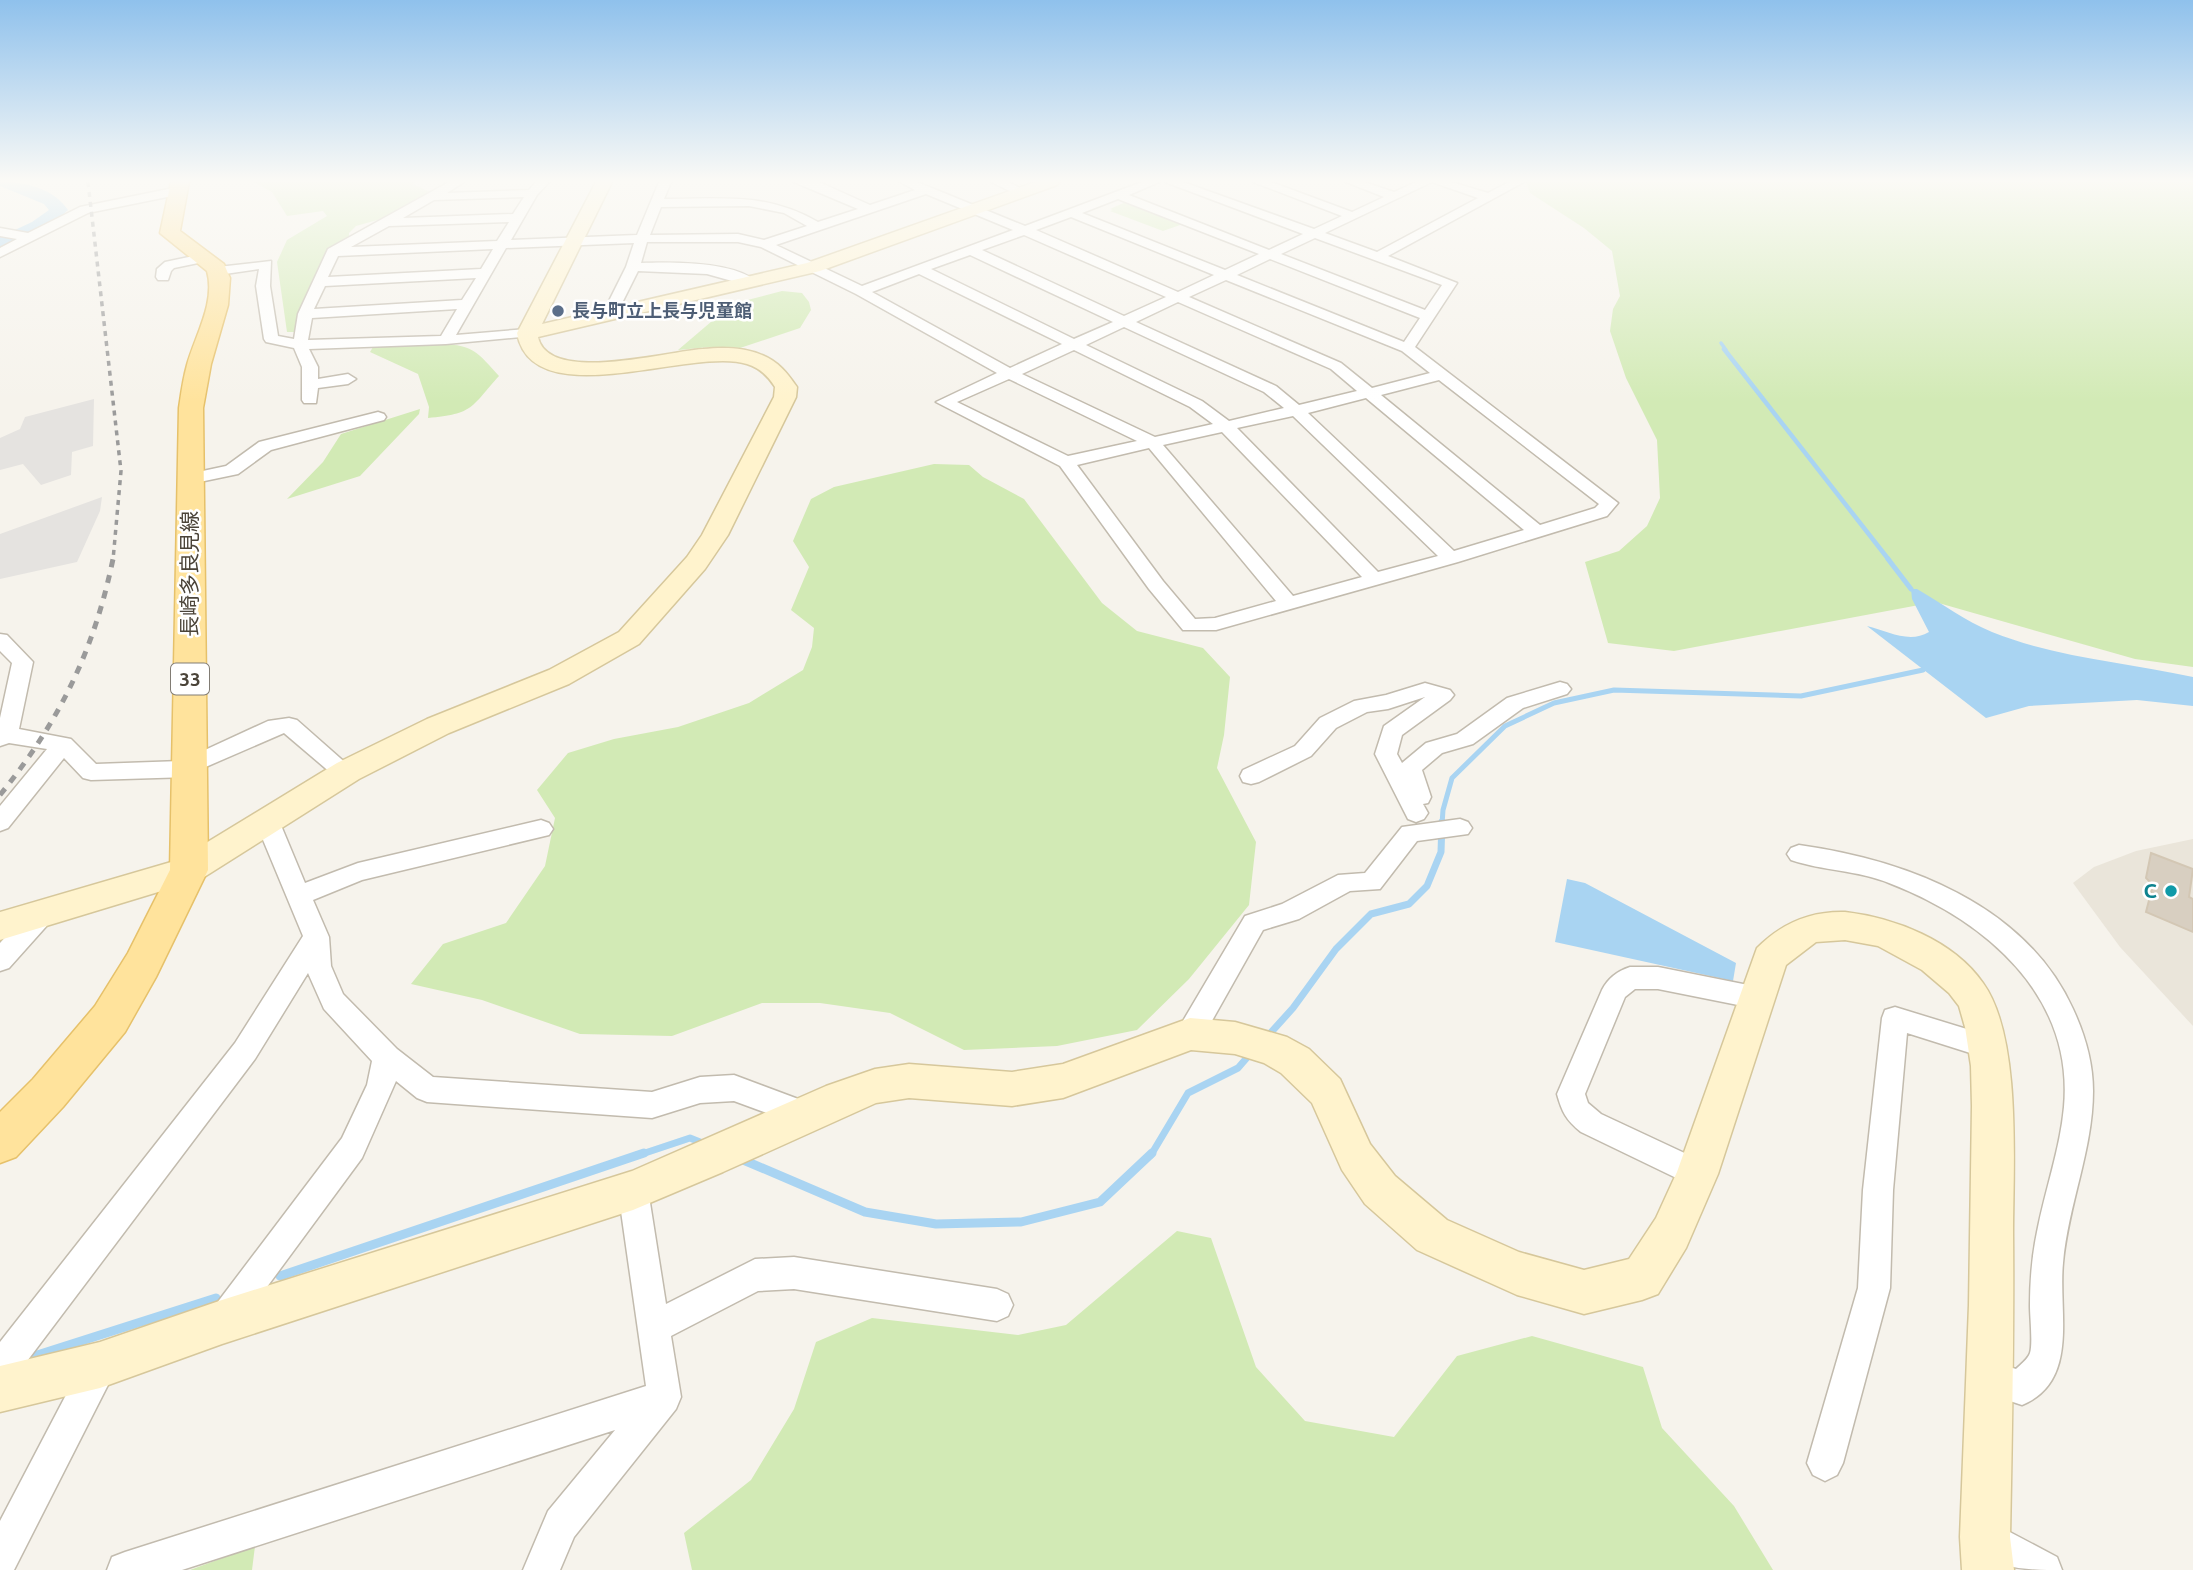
<svg xmlns="http://www.w3.org/2000/svg" width="2193" height="1570" font-family="Ubuntu,'Noto Sans JP',sans-serif">
<rect width="100%" height="100%" fill="#f6f3ec"/>
<path fill="#eae5da" d="M2193 839V1026L2120 947 2073 883 2094 867 2136 851Z"/>
<path fill="#d2eab5" d="M254 182H415L413 184 430 192 395 215 356 226 349 233V239L341 245 299 332H287L277 262 287 240 327 216 323 211 287 216 272 192Z
M1526 182H2193V667L2135 659 1935 602 1674 651 1608 643 1585 562 1619 551 1647 526 1660 498 1657 440 1626 378 1610 331 1613 309 1620 296 1612 251 1584 228 1530 193Z
M1128 201 1183 224 1163 231 1110 211 1113 210 1110 209Z
M782 291 802 293 809 302 811 310 800 328 740 348 709 347 678 350 732 304Z
M442 344C474 345 478 353 499 376 471 407 474 414 428 418L429 407 418 374 370 352 373 347Z
M420 409 419 414 360 476 287 499 323 462 341 434Z
M934 464 969 465 983 477 1024 499 1102 603 1137 631 1203 648 1230 677 1224 735 1217 768 1256 842 1249 905 1189 979 1137 1030 1057 1046 964 1050 890 1013 820 1003H762L672 1036 580 1034 482 1000 411 984 443 944 506 923 545 866 555 818 537 790 568 753 614 739 678 727 749 703 803 670 812 647 814 628 791 610 809 567 793 541 811 499 834 487Z
M1177 1231 1211 1238 1256 1367 1305 1421 1394 1437 1457 1356 1532 1336 1643 1367 1662 1428 1734 1506 1773 1570H692L684 1533 751 1480 794 1409 816 1342 872 1318 1018 1335 1066 1325Z
M255 1546 252 1570H190Z"/>
<path fill="#e5e3e0" d="M94 399 93 446 72 452 71 475 41 485 23 464 0 470V438L20 429 25 417Z
M102 497 100 511 77 562 0 579V534Z"/>
<path fill="#a9d4f2" d="M1911 589H1917C1943 604 1965 621 1992 632 2057 658 2126 662 2193 677V706L2137 700 2029 706 1986 718 1867 626C1888 631 1909 644 1929 632L1912 599Z
M1567 879 1585 883 1736 963 1733 981 1555 942Z"/>
<g fill="none" stroke-linecap="round" stroke-linejoin="round">
<path stroke="#a9d4f2" stroke-width="3.5" d="M1721 343 1726 350"/>
<path stroke="#a9d4f2" stroke-width="4.5" d="M1724 349 1889 560"/>
<path stroke="#a9d4f2" stroke-width="5" d="M1888 559 1911 589
M1442 824 1443 810 1452 778 1505 726 1554 703 1614 690 1801 696 1923 670"/>
<path stroke="#a9d4f2" stroke-width="7" d="M1266 1038 1293 1008 1336 949 1371 914 1409 904 1427 886 1441 852 1442 822
M639 1155 690 1138 705 1144
M1151 1155 1188 1093 1238 1068 1251 1053"/>
<path stroke="#a9d4f2" stroke-width="9" d="M741 1159 865 1212 936 1224 1021 1222 1100 1202 1152 1153
M280 1276 644 1153
M31 1357 216 1298"/>
<path fill="#a9d4f2" fill-rule="evenodd" d="M0 182C26 182 53 188 68 210L46 230 0 250V237L32 222 49 210 44 204 0 186Z"/>
</g>
<path fill="#d8cfc1" stroke="#d3c7b4" stroke-width="2" d="M2151 853 2193 869 2189 897 2193 899V932L2146 912 2153 885 2146 878Z"/>
<g fill="none" stroke-linecap="round" stroke-linejoin="round">
<defs>
<path id="street" d="M449 182H464L447 193 529 190 536 182H549L537 195 511 240 637 235 659 182H671L664 199C723 199 765 192 818 222L858 209 794 182H819L870 205 915 190 900 182H917L1025 226 1142 182H1159L1129 195 1269 250 1303 234 1165 182H1183L1314 229 1342 216 1253 182H1271L1352 212 1384 197 1346 182H1364L1394 192 1416 182H1432L1325 233 1377 252 1478 198 1432 182H1451L1488 193 1509 182H1524L1388 256 1457 283 1415 347 1618 503 1607 516 1458 562 1216 630H1183L1149 589 1060 466 936 402 997 373 856 294 761 247 738 242H647L641 263C671 262 734 261 757 282L750 286 707 274 638 271 616 315 609 319 602 315 626 267 634 243 506 248 456 335 527 329 532 330 534 333 532 336 446 344 309 349 318 367V379L348 374 356 379 348 384 318 388 316 403H304L302 400V367L294 348 266 342 264 339 256 286 259 269 218 275 211 271 218 267 271 261 270 286 278 336 294 339 298 314 328 249ZM926 194 1013 230 862 286 776 245ZM524 197 513 214 403 218 434 200ZM1118 199 1259 254 1225 270 1082 213ZM749 206 784 213 807 226 764 240 738 234 650 235 661 207ZM1071 217 1214 275 1178 292 1036 230ZM509 222 497 241 351 247 389 226ZM1024 235 1166 297 1124 316 982 250ZM1315 238 1442 285 1425 310 1281 254ZM493 249 481 269 328 277 338 256ZM970 255 1113 322 1074 339 931 269ZM1270 259 1420 318 1404 342 1237 275ZM919 274 1062 344 1010 368 872 292ZM476 278 462 300 314 309 325 286ZM1226 280 1402 351 1430 373 1372 388 1341 363 1189 297ZM1178 302 1331 369 1357 391 1299 405 1276 386 1136 322ZM457 309 441 336 308 340 312 318ZM1124 327 1264 392 1284 408 1229 421 1202 401 1086 345ZM1074 350 1190 407 1213 424 1155 437 1022 374ZM1009 379 1137 441 1068 456 957 402ZM1439 380 1599 504 1595 508 1540 525 1381 395ZM1366 398 1524 530 1454 551 1308 413ZM1293 416 1438 556 1378 572 1237 428ZM1222 432 1362 577 1293 596 1163 445ZM1149 448 1276 601 1215 618 1195 619 1163 581 1077 465Z
M991 182H1008L1028 192 1018 195Z
M178 187 182 188V194L88 213 0 257V248L17 239 0 236V228L28 233 80 207Z
M203 254 208 255V261L174 268 171 271 168 280H158L156 277 157 269 165 262Z
M378 412 384 414 386 417 384 420 271 450 238 474 190 484 181 479 184 475 226 466 259 442Z
M0 634 7 635 33 662 19 729 71 739 96 764 181 761 268 721 289 718 297 720 357 773 354 779 346 781 338 779 284 733 201 769 198 775 190 777 91 780 83 778 64 758 8 828 0 831V806L47 749 9 743 0 746V718L12 663 0 651Z
M1560 682 1567 684 1571 689 1567 694 1523 708 1473 744 1442 753 1422 770 1431 797 1428 803 1423 804 1428 813 1424 819 1416 822 1408 819 1375 754 1384 726 1425 697 1388 709 1367 712 1336 728 1311 756 1259 782 1251 784 1243 782 1240 776 1243 770 1295 746 1320 718 1354 701 1386 695 1425 683 1450 690 1454 695 1450 700 1402 735 1397 754 1402 763 1426 743 1457 734 1507 698Z
M268 814 276 817 280 823 305 883 358 863 541 820 549 823 553 829 549 835 362 880 313 900 329 937 331 966 343 994 397 1049 433 1077 652 1092 700 1077 734 1075 817 1106 821 1115 817 1124 807 1128 734 1101 700 1103 652 1118 427 1102 417 1098 396 1081 362 1158 236 1329 225 1334 214 1329 209 1318 214 1307 342 1138 367 1085 372 1061 324 1009 308 973 255 1059 12 1381 0 1386V1342L235 1043 303 936 256 823 260 817Z
M1460 819 1468 822 1472 828 1468 834 1417 841 1380 889 1350 891 1299 919 1263 930 1200 1042 1190 1046 1180 1042 1176 1034 1180 1026 1245 916 1282 904 1338 875 1365 873 1402 827Z
M1799 845C1906 860 2025 904 2073 1009 2085 1035 2093 1062 2093 1091 2093 1150 2068 1205 2063 1263 2058 1312 2080 1381 2022 1405L1977 1390 1972 1378 1977 1366 1989 1361 2016 1369C2020 1365 2028 1359 2030 1353 2033 1344 2030 1317 2030 1306 2030 1280 2032 1256 2037 1232 2045 1190 2060 1150 2064 1107 2074 995 1985 920 1889 883 1857 870 1823 871 1791 860L1787 854 1791 848Z
M42 904 51 907 55 914 51 921 9 968 0 971V943L33 907Z
M1630 967H1658L1758 987 1767 990 1771 998 1767 1006 1758 1009 1658 989H1635L1625 997 1585 1094 1588 1103 1601 1114 1708 1164 1712 1174 1708 1184 1697 1188 1581 1132C1566 1120 1562 1112 1557 1094L1602 990C1608 978 1618 971 1630 967Z
M1895 1007 1996 1038 2000 1046 1996 1054 1986 1058 1907 1033 1893 1190 1890 1288 1843 1463 1837 1475 1825 1481 1813 1475 1807 1463 1858 1288 1863 1190 1882 1018 1885 1010Z
M633 1176 644 1180 648 1190 666 1304 755 1259 794 1257 997 1289 1008 1294 1013 1305 1008 1316 997 1321 794 1289 758 1291 671 1336 681 1397 676 1409 574 1537 560 1570H523L548 1511 615 1430 182 1570H107L112 1557 125 1552 646 1386 618 1190 622 1180Z
M100 1348 112 1353 117 1365 112 1377 14 1570H0V1521L88 1353Z
M1985 1519 2057 1557 2062 1570C2029 1570 1982 1570 1967 1537L1972 1524Z"/>
<path id="secondary" d="M596 182H612L542 324 807 263 1035 182H1059L1057 185 820 271 538 337C548 385 668 351 703 349 722 347 744 347 762 355 779 362 787 373 797 387L796 397 728 535 705 569 639 644 569 684 449 733 359 779 201 879 0 940V912L178 860 337 763 427 719 549 670 619 632 687 557 702 535 774 397 775 387C768 376 760 368 747 364 693 346 532 417 517 333Z
M1845 912C1895 918 1953 940 1983 983 2022 1037 2013 1167 2013 1233 2014 1335 2012 1436 2010 1537L2014 1570H1962L1960 1537 1969 1305 1972 1106 1971 1066 1965 1027 1959 1006 1949 993 1922 970 1878 946 1845 940 1816 942 1786 965 1718 1174 1686 1248 1658 1294 1642 1300 1584 1314 1517 1295 1417 1250 1365 1204 1342 1170 1312 1103 1281 1073 1264 1063 1235 1054 1191 1050 1063 1098 1012 1106 909 1098 876 1103 723 1172 633 1210 222 1344 100 1388 0 1412V1366L100 1342 222 1300 632 1171 826 1086 875 1069 909 1064 1012 1072 1063 1064 1190 1018 1235 1022 1287 1037 1309 1049 1340 1079 1370 1144 1395 1176 1447 1220 1519 1252 1584 1270 1629 1259 1656 1218 1677 1172 1757 948C1782 923 1810 911 1845 912Z"/>
<path id="primary" d="M171 182H189L180 231 224 264 230 278 228 305 211 364 203 408 208 870 156 977 125 1032 63 1107 16 1157 0 1163V1112L33 1079 95 1006 128 953 170 870 179 408C181 394 183 379 187 365 195 336 216 302 207 271L160 233Z"/>
</defs>
<use href="#street" stroke="#c2bbae" stroke-width="3"/>
<use href="#secondary" stroke="#d6c79b" stroke-width="3"/>
<use href="#primary" stroke="#e6c16a" stroke-width="3"/>
<use href="#street" fill="#fff" fill-rule="evenodd"/>
<use href="#secondary" fill="#fff3cd" fill-rule="evenodd"/>
<use href="#primary" fill="#ffe39c" fill-rule="evenodd"/>
<path stroke="#9a9a9a" stroke-width="3.5" stroke-dasharray="5 5" stroke-linecap="butt" d="M88 182 121 471 113 560"/>
<path stroke="#9a9a9a" stroke-width="5" stroke-dasharray="8 8" stroke-linecap="butt" d="M0 795C59 722 94 651 113 559"/>
</g>
<linearGradient id="sky" x2="0" y2="1"><stop stop-color="#8fc1ec"/><stop offset="0.45" stop-color="#fbfaf6"/><stop offset="1" stop-color="#fbfaf6" stop-opacity="0"/></linearGradient>
<rect width="2193" height="402" fill="url(#sky)"/>
<circle fill="#5c6f8a" stroke="#fff" stroke-width="2.5" cx="558" cy="311" r="7"/>
<circle fill="#0f9aa8" stroke="#fff" stroke-width="2.5" cx="2171" cy="891" r="7"/>
<g text-anchor="middle" stroke-width="5" stroke-linejoin="round" paint-order="stroke">
<g font-size="18" font-weight="bold" fill="#4e5e75" stroke="#fff" text-anchor="start">
<text x="572" y="317">長与町立上長与児童館</text>
</g>
<rect fill="#fff" stroke="#817c74" stroke-width="2" x="171" y="663.5" width="38" height="31" rx="5"/>
<g font-size="19" font-weight="bold" fill="#4b4439">
<text x="190" y="686">33</text>
</g>
<g font-size="21" fill="#4b4439" stroke="#fff">
<text transform="translate(190 574) rotate(-90)" y="7">長崎多良見線</text>
</g>
<g font-size="21" font-weight="bold" fill="#0d838f" stroke="#fff" text-anchor="end">
<text x="2157" y="898">C</text>
</g>
</g>
</svg>
